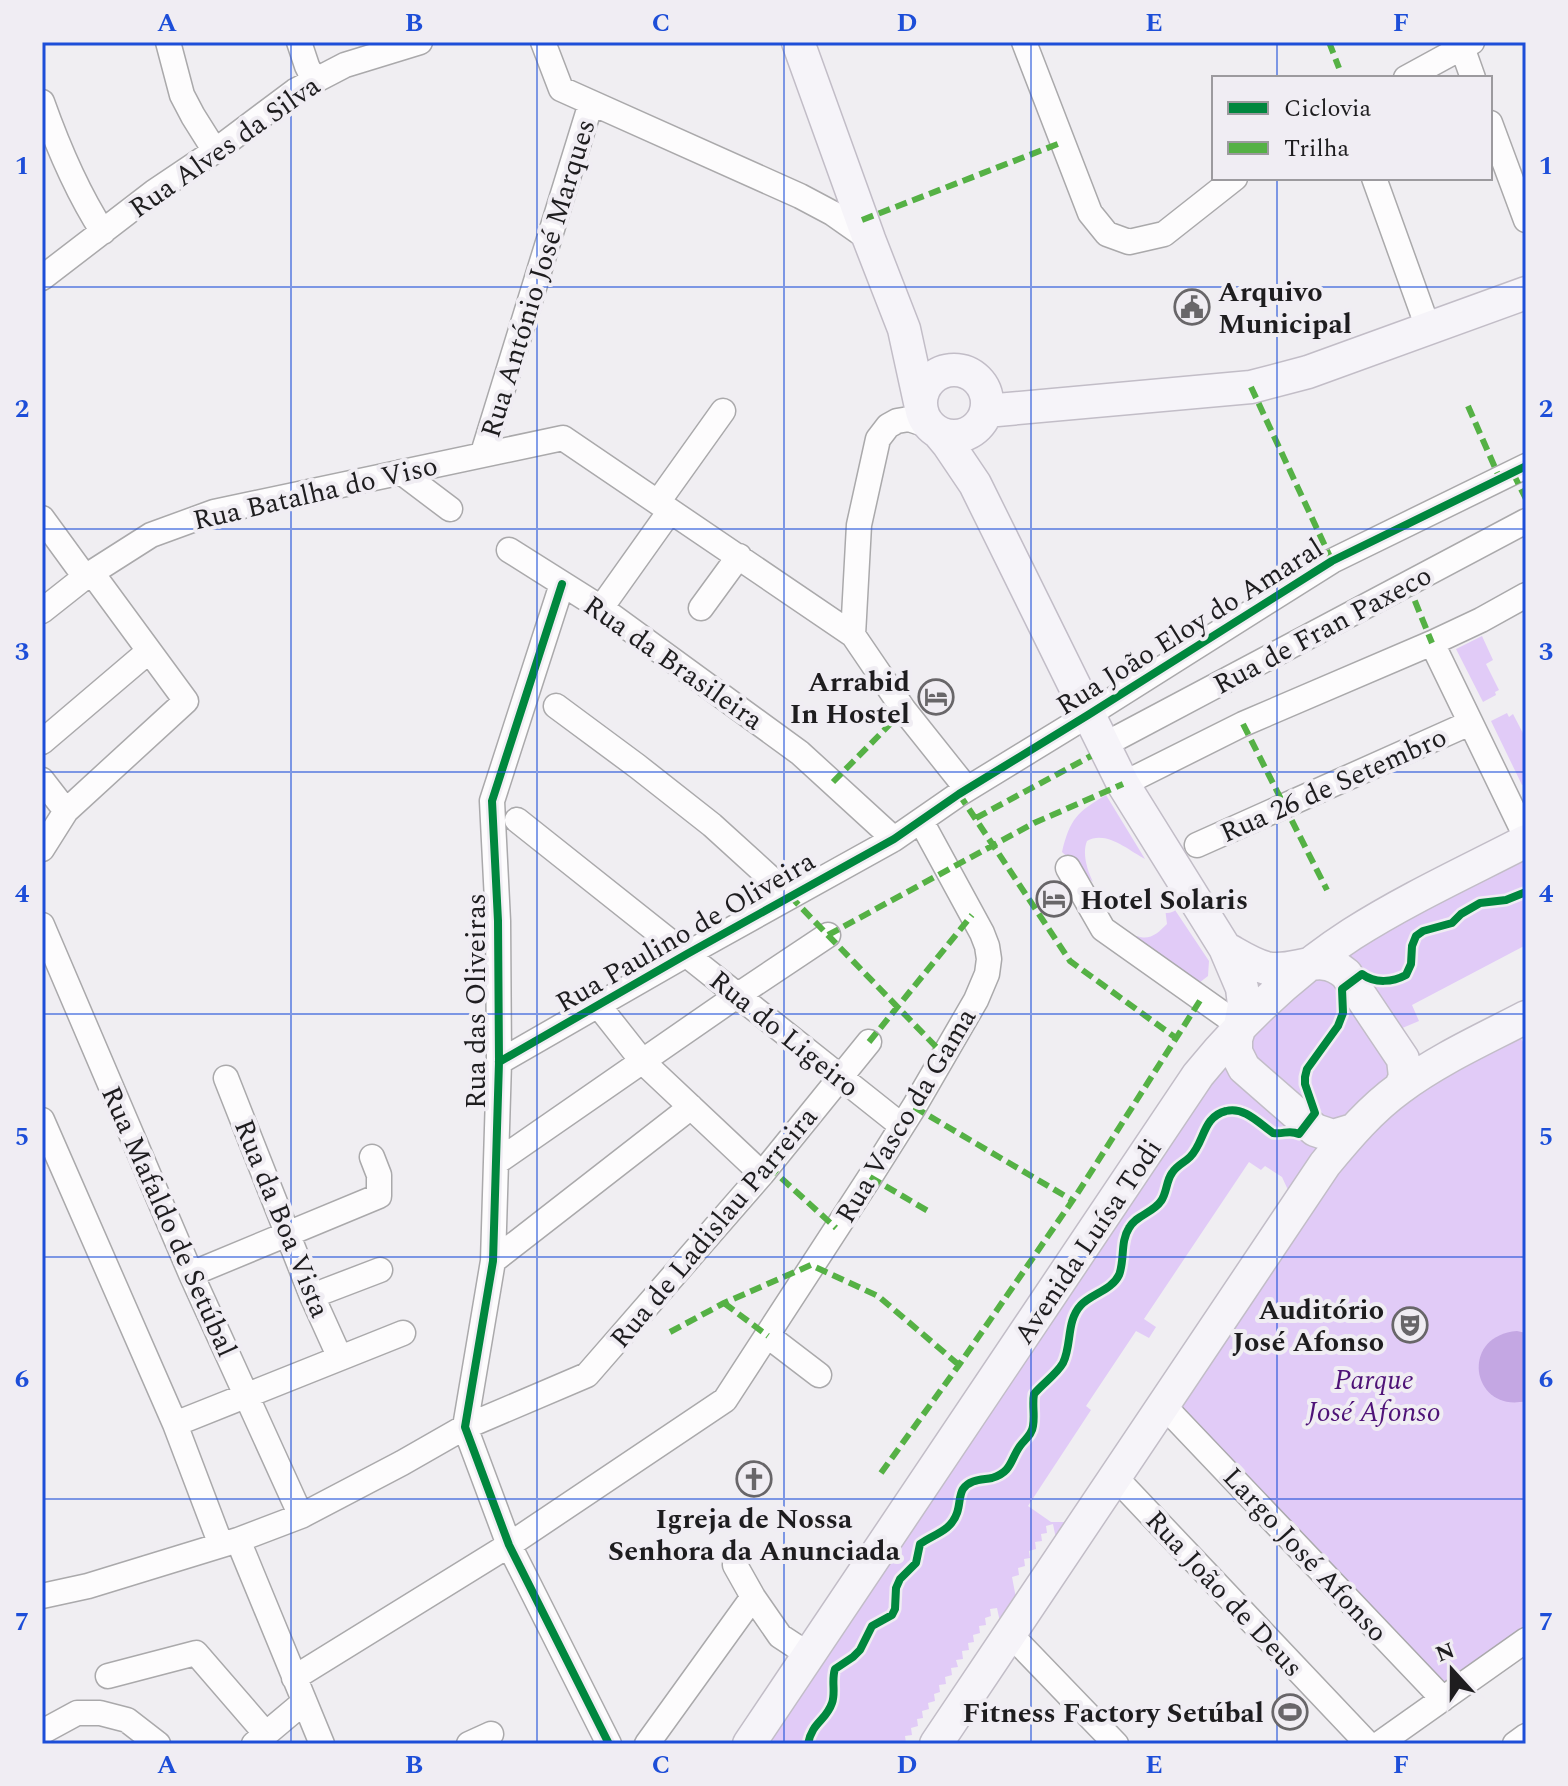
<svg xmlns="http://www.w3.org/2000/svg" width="1568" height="1786" font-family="Spectral,serif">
<rect width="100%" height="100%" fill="#f0eef2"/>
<path fill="#e1cbf7" d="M1482 636 1493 660 1486 664 1499 690 1495 692 1496 695 1483 702 1456 649Z
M1507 713 1509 717 1513 714 1526 739V783L1522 785 1491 721Z
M1106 795 1145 859C1128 850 1106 830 1087 841 1082 853 1087 870 1093 882L1062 852C1070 819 1077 812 1106 795Z
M1526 857V945L1412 1005 1419 1021 1400 1029 1343 959 1389 929Z
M1163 892 1209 961 1208 976 1199 983 1131 943 1137 936C1150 941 1158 933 1167 924Z
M1315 978 1338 981 1393 1073 1344 1119 1331 1125 1251 1061 1247 1043 1266 1022Z
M1520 1037 1526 1047V1625L1440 1689 1179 1409 1341 1166 1388 1118 1419 1093 1463 1066Z
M1227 1063 1321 1144 1288 1190 1282 1177 1265 1166 1261 1170 1249 1162 1144 1319 1156 1327 1149 1338 1136 1331 1086 1406 1091 1410 1028 1506 1051 1522H1064L1065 1525 1056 1539 1053 1524 1046 1526 1047 1533 1041 1534 1042 1541 1035 1542 1036 1549 1029 1551 1030 1558 1024 1559 1025 1566 1018 1568 1019 1575 1012 1577 1016 1598 1000 1622 997 1608 990 1609 991 1616 985 1618 986 1625 979 1626 980 1633 973 1635 974 1642 968 1643 969 1650 962 1651 963 1659 956 1660 958 1667 951 1668 952 1675 945 1677 946 1684 939 1685 940 1692 934 1694 935 1701 928 1703 929 1709 922 1711 923 1718 917 1719 918 1726 911 1728 912 1735 905 1736 906 1743 767 1744 1210 1084Z"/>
<path fill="#c4a7e3" d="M1517 1331 1526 1333V1401C1472 1414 1458 1336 1517 1331Z"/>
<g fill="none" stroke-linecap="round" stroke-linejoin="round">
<defs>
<path id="minor" d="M168 42 182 95 193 116 215 151
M299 42 307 66 314 80
M543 42 561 89 800 196 832 213 869 239
M1024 42 1090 213 1107 234 1129 242 1164 234 1235 178
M1462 47 1473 78
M1406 78 1472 42
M42 102C58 147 77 192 103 232
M1490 123 1526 220
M1374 178 1428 328
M42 278 154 192 215 151 295 91 345 65 420 42
M483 453 591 103
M401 472 450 509
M658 502 723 411
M42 518 85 577
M509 550 601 608 800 753 894 839
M562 584 492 801 498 921 499 1062 493 1261 465 1427 509 1545 609 1744
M1526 595 1481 620 1432 643 1526 837
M601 608 670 511
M701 608 739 556
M42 611 85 577 151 535 214 512 563 438 853 635 904 710 967 789
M853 635 859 525 878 439 888 426 897 421 909 419 930 426
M556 706 637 766 712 825 790 896
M1119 737 1526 521
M42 742 149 651
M42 780 66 811
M1123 784 1243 724 1432 643
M517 820 902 1126
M1197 845 1470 723
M42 849 66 811 186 701 92 573
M1068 868 1103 929 1240 1026
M42 925 191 1274 301 1516
M598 1005 643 1062 762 1174
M499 1062 687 954 894 839 959 794 1088 715 1332 561 1526 466
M226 1078 312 1296 340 1358
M42 1120 175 1424 221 1545
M497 1162 738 995 828 935
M493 1261 691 1107
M191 1274 379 1196V1175L372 1157
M312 1296 380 1270
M768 1336 819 1375
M1163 1405 1443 1699
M175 1424 403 1333
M1115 1477 1368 1744
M238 1540 322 1744
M735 1565 753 1597 780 1636 809 1655
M42 1596 88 1586 238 1540 301 1516 402 1463 465 1427 587 1375 762 1174 869 1042
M1010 1634 1116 1744
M108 1676 196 1653 266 1734
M294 1678 509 1545 725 1400 870 1177 914 1107 976 1000 987 974 989 959 987 946 982 933 921 821
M42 1732 77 1713H100L127 1720 158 1744
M254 1744 304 1702
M469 1744 491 1734
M647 1744 753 1597
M1379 1744 1526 1640
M1515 1744 1526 1736"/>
<path id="major" d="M798 42 869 239 904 329 921 407
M921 403a33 33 0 1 1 66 0a33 33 0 1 1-66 0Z
M986 411 1251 387 1308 372 1526 293
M938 432 948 444 975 484 1123 784 1225 948 1242 988 1244 1005 1240 1026 1236 1039V1052L1244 1068 1315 1130 1333 1136 1353 1130
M1225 948C1238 955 1251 964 1266 968 1295 975 1319 950 1346 974L1403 1059 1405 1077 1400 1088
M749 1744 1198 1075C1242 1021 1293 972 1352 934 1407 899 1468 871 1526 841
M936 1744 1325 1164C1348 1136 1371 1109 1400 1088 1439 1059 1484 1039 1526 1017"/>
</defs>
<use href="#minor" stroke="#aaa9ab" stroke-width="27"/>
<use href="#major" stroke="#c2bdc7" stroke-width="35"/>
<use href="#minor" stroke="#fdfcfd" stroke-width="24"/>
<use href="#major" stroke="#f6f4f9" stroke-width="32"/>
<path stroke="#55b145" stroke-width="6" stroke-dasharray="12 6" stroke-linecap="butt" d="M1329 42 1339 68
M862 220 1063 142
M1251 387 1332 561
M1468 406 1500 479
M1513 473 1526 499
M1408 584 1432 643
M1243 724 1327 890
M833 782 904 710
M959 794 1070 961 1176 1038
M976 818 1091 756
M790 896 944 1055
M828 935 1034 823 1123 784
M869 1042 972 915
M914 1107 1072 1200
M768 1166 836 1228
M870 1177 928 1211
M724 1303 768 1336
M670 1332 724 1303 811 1265 878 1296 959 1365
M881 1473 959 1365 1077 1194 1201 999"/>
<defs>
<path id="cycleway" d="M562 584 492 801 498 921 499 1062 493 1261 465 1427 509 1545 609 1744
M499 1062 687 954 894 839 959 794 1088 715 1332 561 1526 466
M808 1744C812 1722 826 1721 832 1703 836 1692 831 1681 835 1669L853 1657 860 1650 872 1626 892 1615 895 1609 896 1588 900 1579 916 1563 920 1544C934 1534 951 1531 957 1513 960 1505 959 1495 963 1489 970 1479 982 1480 992 1478 1012 1472 1010 1460 1020 1446 1025 1439 1032 1435 1033 1426 1035 1415 1032 1405 1034 1394 1043 1383 1056 1375 1063 1363 1072 1345 1066 1321 1081 1305 1091 1294 1112 1290 1119 1275 1125 1260 1120 1242 1129 1228 1136 1215 1153 1213 1161 1201 1167 1193 1166 1181 1172 1173 1177 1165 1184 1163 1190 1157 1205 1142 1202 1117 1226 1111 1244 1106 1260 1124 1273 1133 1284 1135 1288 1129 1299 1134L1315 1113 1305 1084V1077L1307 1069 1338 1026 1343 1013 1342 989 1362 974C1375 984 1393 982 1406 975L1411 964 1412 946 1416 936 1423 931 1452 923 1461 914 1480 903 1506 900 1526 892"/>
</defs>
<use href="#cycleway" stroke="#f0edf3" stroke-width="13"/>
<use href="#cycleway" stroke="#00873e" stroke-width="8"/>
</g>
<path fill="none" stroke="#1d4ed8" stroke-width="2" stroke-opacity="0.55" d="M291 42V1744M537 42V1744M784 42V1744M1031 42V1744M1277 42V78M1277 178V1744M42 287H1526M42 529H1526M42 772H1526M42 1014H1526M42 1257H1526M42 1499H1526"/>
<defs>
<symbol id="civic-ring" viewBox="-11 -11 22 22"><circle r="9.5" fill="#f0edf3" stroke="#686669" stroke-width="1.5"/><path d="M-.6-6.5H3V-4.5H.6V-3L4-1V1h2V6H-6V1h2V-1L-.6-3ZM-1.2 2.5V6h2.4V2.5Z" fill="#686669"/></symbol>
<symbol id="hotel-ring" viewBox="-11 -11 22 22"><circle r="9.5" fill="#f0edf3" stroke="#686669" stroke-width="1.5"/><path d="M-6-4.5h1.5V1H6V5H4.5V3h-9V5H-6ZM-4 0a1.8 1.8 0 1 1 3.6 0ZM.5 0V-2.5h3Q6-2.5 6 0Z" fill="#686669"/></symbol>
<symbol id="theatre-ring" viewBox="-11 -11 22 22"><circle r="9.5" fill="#f0edf3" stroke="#686669" stroke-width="1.5"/><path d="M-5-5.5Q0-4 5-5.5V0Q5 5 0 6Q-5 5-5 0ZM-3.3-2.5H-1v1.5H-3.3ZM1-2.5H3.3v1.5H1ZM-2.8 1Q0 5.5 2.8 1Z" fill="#686669"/></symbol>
<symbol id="church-ring" viewBox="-11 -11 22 22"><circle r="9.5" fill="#f0edf3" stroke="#686669" stroke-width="1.5"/><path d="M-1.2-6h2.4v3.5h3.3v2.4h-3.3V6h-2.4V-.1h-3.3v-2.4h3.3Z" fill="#686669"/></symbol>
<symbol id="stadium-ring" viewBox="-11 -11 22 22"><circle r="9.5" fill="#f0edf3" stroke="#686669" stroke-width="1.5"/><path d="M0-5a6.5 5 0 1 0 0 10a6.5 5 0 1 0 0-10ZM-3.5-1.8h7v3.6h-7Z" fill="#686669"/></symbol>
</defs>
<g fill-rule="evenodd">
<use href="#civic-ring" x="1172" y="287" width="40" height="40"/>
<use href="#hotel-ring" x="916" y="677" width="40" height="40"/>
<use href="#hotel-ring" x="1034" y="879" width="40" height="40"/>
<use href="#theatre-ring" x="1390" y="1305" width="40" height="40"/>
<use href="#church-ring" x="734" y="1459" width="40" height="40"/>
<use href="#stadium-ring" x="1270" y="1692" width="40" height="40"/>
</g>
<g text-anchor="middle" stroke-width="8" stroke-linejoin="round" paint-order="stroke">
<g font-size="28" fill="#1e1d1f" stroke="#f0edf3">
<text transform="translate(224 146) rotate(-35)" y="10">Rua Alves da Silva</text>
<text transform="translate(537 278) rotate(-73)" y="10">Rua António José Marques</text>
<text transform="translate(315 492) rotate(-13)" y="10">Rua Batalha do Viso</text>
<text transform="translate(1189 626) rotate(-32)" y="10">Rua João Eloy do Amaral</text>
<text transform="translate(1322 629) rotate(-28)" y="10">Rua de Fran Paxeco</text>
<text transform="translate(674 662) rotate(35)" y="10">Rua da Brasileira</text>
<text transform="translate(1333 784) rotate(-24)" y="10">Rua 26 de Setembro</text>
<text transform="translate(685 931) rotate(-30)" y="10">Rua Paulino de Oliveira</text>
<text transform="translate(475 1001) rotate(-90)" y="10">Rua das Oliveiras</text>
<text transform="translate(785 1033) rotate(39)" y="10">Rua do Ligeiro</text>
<text transform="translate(905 1115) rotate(-59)" y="10">Rua Vasco da Gama</text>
<text transform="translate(283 1218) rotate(68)" y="10">Rua da Boa Vista</text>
<text transform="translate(170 1221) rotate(66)" y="10">Rua Mafaldo de Setúbal</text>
<text transform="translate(713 1227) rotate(-50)" y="10">Rua de Ladislau Parreira</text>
<text transform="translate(1087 1241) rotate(-56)" y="10">Avenida Luísa Todi</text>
<text transform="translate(1306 1554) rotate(47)" y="10">Largo José Afonso</text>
<text transform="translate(1225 1593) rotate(47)" y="10">Rua João de Deus</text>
</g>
<g font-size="28" font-weight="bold" fill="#1e1d1f" stroke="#f0edf3" text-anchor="end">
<text x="1218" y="301" text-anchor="start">Arquivo<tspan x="1218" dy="32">Municipal</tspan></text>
<text x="910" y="691">Arrabid<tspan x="910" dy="32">In Hostel</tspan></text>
<text x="1080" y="909" text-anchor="start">Hotel Solaris</text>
<text x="1384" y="1319">Auditório<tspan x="1384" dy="32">José Afonso</tspan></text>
<text x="754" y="1528" text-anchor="middle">Igreja de Nossa<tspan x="754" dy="32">Senhora da Anunciada</tspan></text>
<text x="1264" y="1722">Fitness Factory Setúbal</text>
</g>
<g font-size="28" font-style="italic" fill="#4e1277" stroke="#f0edf3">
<text x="1374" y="1389">Parque<tspan x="1374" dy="32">José Afonso</tspan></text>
</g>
</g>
<rect width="1568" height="1786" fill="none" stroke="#f0edf3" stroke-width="88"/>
<rect x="1212" y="76" width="280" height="104" fill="#f0edf3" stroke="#9c9a9e" stroke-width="2"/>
<rect x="1228" y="102" width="40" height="12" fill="#00873e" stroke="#9c9a9e" stroke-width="2"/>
<text x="1284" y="116" font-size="24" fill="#1e1d1f">Ciclovia</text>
<rect x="1228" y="142" width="40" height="12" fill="#55b145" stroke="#9c9a9e" stroke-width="2"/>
<text x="1284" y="156" font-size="24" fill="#1e1d1f">Trilha</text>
<g transform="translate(1452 1670) rotate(339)" stroke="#f0edf3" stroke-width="6" paint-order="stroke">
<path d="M0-6L14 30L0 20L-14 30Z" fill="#1e1d1f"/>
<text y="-12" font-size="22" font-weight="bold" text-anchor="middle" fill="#1e1d1f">N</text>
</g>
<rect x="44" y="44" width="1480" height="1698" fill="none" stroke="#1d4ed8" stroke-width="3"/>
<g font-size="26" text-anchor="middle" font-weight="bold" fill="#1d4ed8">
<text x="167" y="31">A</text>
<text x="414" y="31">B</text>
<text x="661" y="31">C</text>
<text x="907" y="31">D</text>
<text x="1154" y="31">E</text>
<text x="1401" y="31">F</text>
<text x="22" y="174">1</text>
<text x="1546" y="174">1</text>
<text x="22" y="417">2</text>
<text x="1546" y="417">2</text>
<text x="22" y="660">3</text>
<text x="1546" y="660">3</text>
<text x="22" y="902">4</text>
<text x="1546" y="902">4</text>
<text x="22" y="1145">5</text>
<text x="1546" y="1145">5</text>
<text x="22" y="1387">6</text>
<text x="1546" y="1387">6</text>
<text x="22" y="1630">7</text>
<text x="1546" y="1630">7</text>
<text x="167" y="1773">A</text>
<text x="414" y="1773">B</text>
<text x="661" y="1773">C</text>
<text x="907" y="1773">D</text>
<text x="1154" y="1773">E</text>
<text x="1401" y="1773">F</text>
</g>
</svg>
